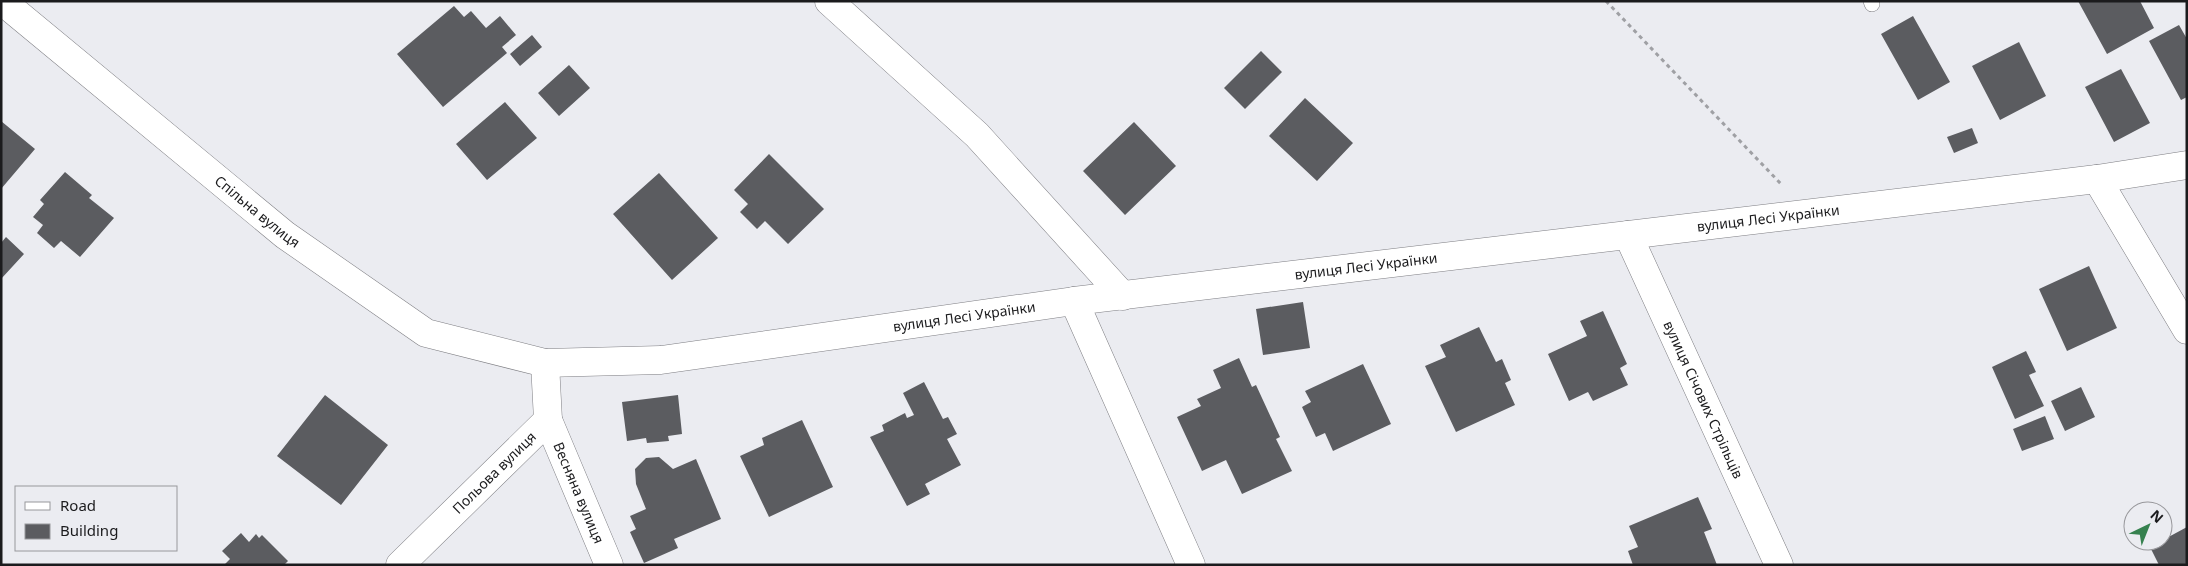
<svg xmlns="http://www.w3.org/2000/svg" width="2188" height="566" font-family="'Noto Sans',sans-serif">
<rect width="100%" height="100%" fill="#ebecf1"/>
<path fill="#5b5c60" d="M2078 1H2140L2154 28 2107 54Z
M454 6 464 17 471 11 486 28 500 16 516 35 502 47 507 53 443 107 397 54Z
M1913 16 1950 82 1918 100 1881 34Z
M2179 25 2187 39V97L2181 100 2149 41Z
M532 35 542 47 520 66 510 54Z
M2019 42 2046 96 2000 120 1972 66Z
M1261 51 1282 72 1245 109 1224 88Z
M569 65 590 88 559 116 538 93Z
M2121 69 2150 123 2114 142 2085 87Z
M1305 98 1353 143 1317 181 1269 136Z
M505 102 537 138 487 180 456 144Z
M1 121 35 149 1 189Z
M1134 122 1176 166 1125 215 1083 171Z
M1972 128 1978 143 1954 153 1947 137Z
M769 154 824 209 788 244 765 221 757 229 740 212 748 204 734 190Z
M65 172 92 195 89 198 114 218 80 257 61 241 54 248 37 233 43 225 33 217 44 204 40 200Z
M659 173 718 238 672 280 613 214Z
M6 237 24 254 1 279V243Z
M2089 266 2117 328 2067 351 2039 289Z
M1303 302 1310 348 1263 355 1256 309Z
M1603 311 1627 364 1620 368 1628 385 1593 401 1588 392 1569 401 1548 354 1587 336 1580 321Z
M1479 327 1496 362 1502 359 1511 380 1505 383 1515 405 1456 432 1425 366 1446 357 1440 345Z
M2026 351 2036 372 2029 375 2044 406 2015 419 1992 367Z
M1239 358 1252 387 1256 385 1280 437 1276 439 1292 471 1242 494 1226 460 1202 471 1177 417 1201 406 1197 399 1221 388 1213 370Z
M1363 364 1391 424 1333 451 1325 433 1316 437 1302 407 1311 402 1305 391Z
M924 382 943 419 948 417 957 434 947 439 961 465 925 484 930 494 907 506 870 437 884 431 882 425 905 413 907 418 914 415 903 393Z
M2081 387 2095 417 2065 431 2051 401Z
M325 395 388 445 341 505 277 456Z
M678 395 682 434 668 436 669 441 647 443 646 438 627 441 622 402Z
M2045 416 2054 439 2022 451 2013 429Z
M802 420 833 487 769 517 740 456 764 445 762 438Z
M659 457 673 469 696 459 721 519 674 539 678 548 644 563 630 532 636 529 630 516 646 509 636 484 635 469 646 458Z
M1698 497 1712 529 1704 532 1717 565H1633L1628 551 1638 547 1629 526Z
M2187 527V565H2159L2150 547Z
M241 533 249 542 256 534 259 538 262 535 288 561 284 565H224L230 559 222 551Z"/>
<g fill="none" stroke-linecap="round" stroke-linejoin="round">
<defs>
<path id="lane" d="M1871 1 1872 4"/>
<g id="street">
<path d="M829 1 977 135 1123 296"/>
<path d="M2097 179 2187 330"/>
<path id="s1" d="M1628 235 1779 565"/>
<path d="M1074 301 1191 565"/>
<path id="s2" d="M548 420 609 565"/>
<path id="s3" d="M400 565 548 420 545 363"/>
</g>
<g id="secondary">
<path id="s4" d="M2 1 285 235 426 333 545 363 661 360 1074 301 2097 179 2187 165"/>
</g>
</defs>
<use href="#lane" stroke="#7e7e83" stroke-width="16"/>
<use href="#street" stroke="#7e7e83" stroke-width="29"/>
<use href="#secondary" stroke="#7e7e83" stroke-width="29"/>
<path stroke="#9fa0a4" stroke-width="3" stroke-dasharray="4 4" stroke-linecap="butt" d="M1606 1 1782 185"/>
<use href="#lane" stroke="#fff" stroke-width="15"/>
<use href="#street" stroke="#fff" stroke-width="28"/>
<use href="#secondary" stroke="#fff" stroke-width="28"/>
</g>
<g text-anchor="middle" stroke-width="5" stroke-linejoin="round" paint-order="stroke">
<g font-size="14" fill="#1b1b1d" stroke="#ebecf1">
<text dy="5" stroke="none"><textPath href="#s4" startOffset="331">Спільна вулиця</textPath></text>
<text dy="5" stroke="none"><textPath href="#s4" startOffset="1894">вулиця Лесі Українки</textPath></text>
<text dy="5" stroke="none"><textPath href="#s4" startOffset="1489">вулиця Лесі Українки</textPath></text>
<text dy="5" stroke="none"><textPath href="#s4" startOffset="1084">вулиця Лесі Українки</textPath></text>
<text dy="5" stroke="none"><textPath href="#s1" startOffset="181">вулиця Січових Стрільців</textPath></text>
<text dy="5" stroke="none"><textPath href="#s3" startOffset="132">Польова вулиця</textPath></text>
<text dy="5" stroke="none"><textPath href="#s2" startOffset="79">Весняна вулиця</textPath></text>
</g>
</g>
<rect width="2188" height="566" fill="none" stroke="#1b1b1d" stroke-width="5"/>
<rect x="15" y="486" width="162" height="65" fill="#ebecf1" stroke="#98989c"/>
<rect x="25" y="502" width="25" height="8" fill="#ffffff" stroke="#98989c"/>
<text x="60" y="511" font-size="15" fill="#1b1b1d">Road</text>
<rect x="25" y="524" width="25" height="15" fill="#5b5c60" stroke="#98989c"/>
<text x="60" y="536" font-size="15" fill="#1b1b1d">Building</text>
<g transform="translate(2148 526) rotate(43)"><circle r="24" fill="#ebecf1" stroke="#98989c"/>
<path d="M0-4L9 19L0 12L-9 19Z" fill="#36814f"/>
<text y="-8" font-size="14" font-weight="bold" text-anchor="middle" fill="#1b1b1d">N</text>
</g>
</svg>
